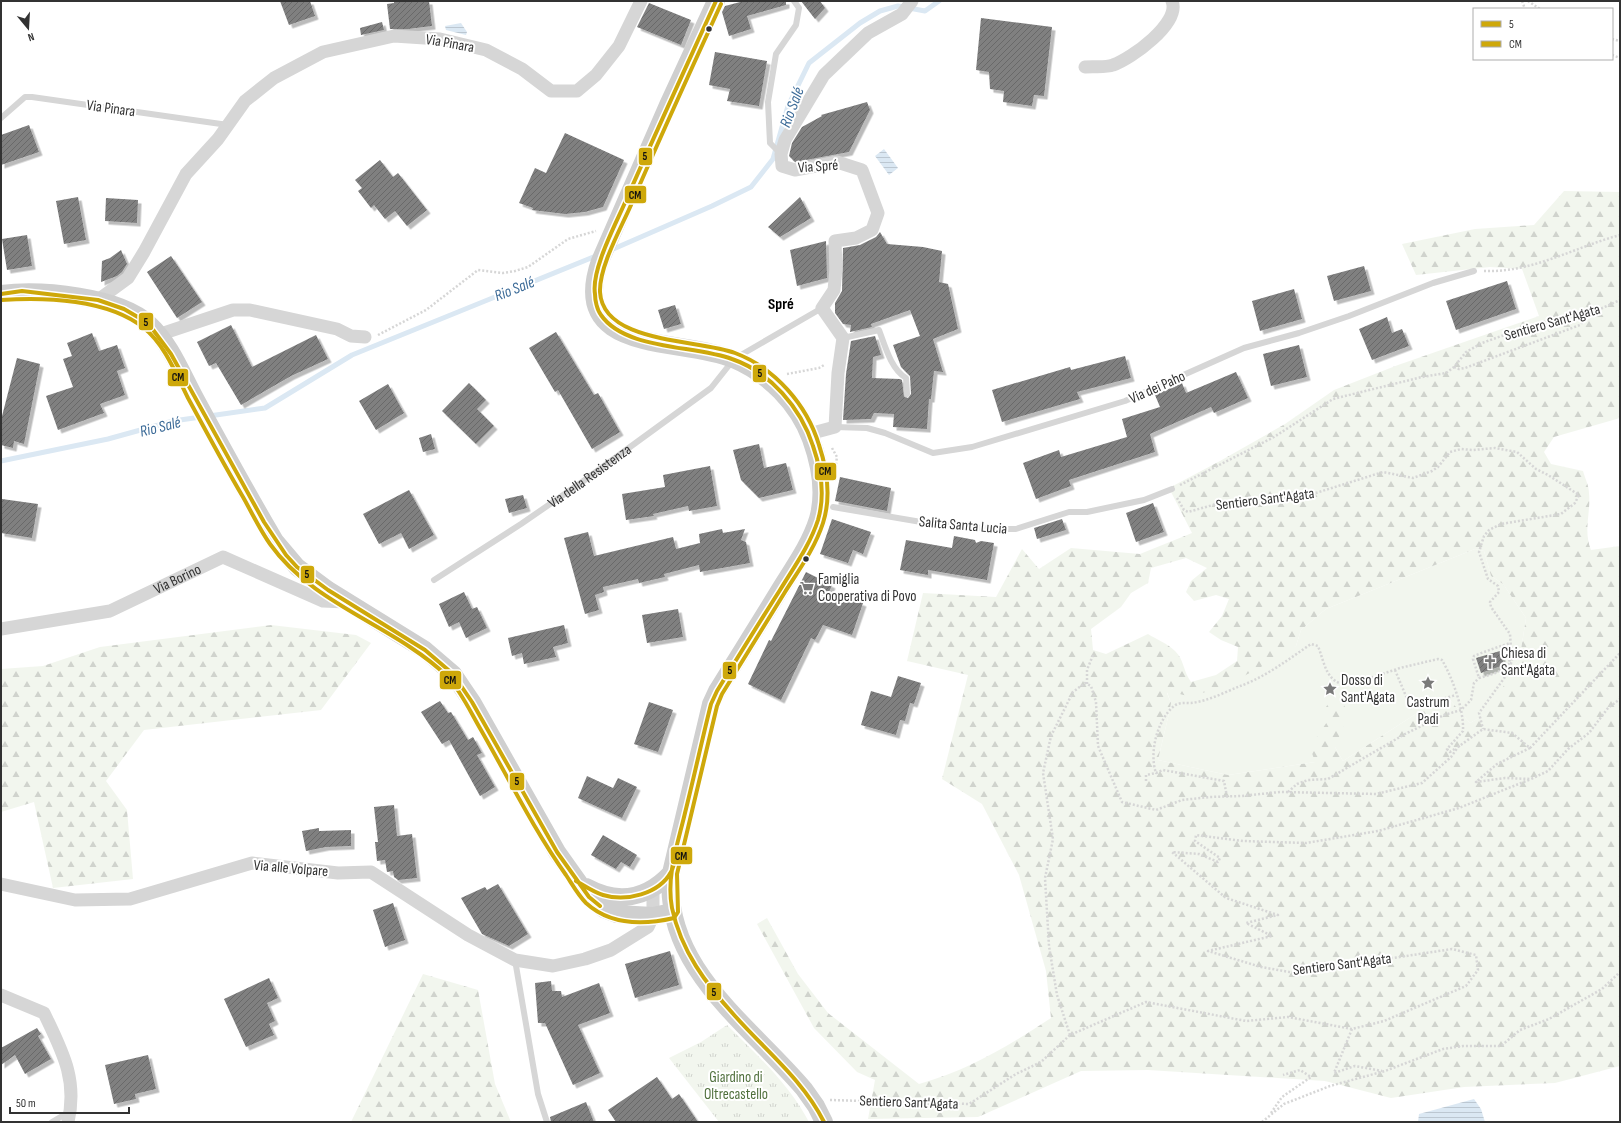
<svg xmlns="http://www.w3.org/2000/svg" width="1621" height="1123" font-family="'Sofia Sans Condensed',sans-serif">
<defs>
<pattern id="forest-firs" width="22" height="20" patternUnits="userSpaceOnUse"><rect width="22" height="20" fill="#f2f6ee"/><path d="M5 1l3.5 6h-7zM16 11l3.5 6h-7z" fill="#d0d3cd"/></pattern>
<pattern id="park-tufts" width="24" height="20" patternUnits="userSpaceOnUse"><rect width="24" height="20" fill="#f2f6ee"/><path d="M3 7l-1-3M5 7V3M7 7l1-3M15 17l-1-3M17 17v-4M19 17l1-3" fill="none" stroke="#d0d3cd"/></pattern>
<pattern id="water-rules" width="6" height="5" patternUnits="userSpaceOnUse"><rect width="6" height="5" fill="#dbe8f3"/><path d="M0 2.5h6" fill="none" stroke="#bcc7d1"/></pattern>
<pattern id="building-hatch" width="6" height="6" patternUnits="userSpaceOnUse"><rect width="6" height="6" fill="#808080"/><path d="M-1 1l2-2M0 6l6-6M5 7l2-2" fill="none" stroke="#696969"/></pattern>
<filter id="shadow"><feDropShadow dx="3.5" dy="3.5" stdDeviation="0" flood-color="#0004"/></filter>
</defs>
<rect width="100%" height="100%" fill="#fff"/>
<path fill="#f2f6ee" d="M1475 549 1484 551 1491 576 1503 584 1526 618 1520 656 1491 711 1470 723 1450 700 1428 706 1343 761 1335 747 1330 719 1322 732 1315 762 1228 775 1158 760 1170 709 1171 703 1167 692 1172 688 1181 694 1296 646 1301 630 1326 609Z"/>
<path fill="url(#forest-firs)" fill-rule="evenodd" d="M1564 191 1620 192V418L1554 437 1544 452 1551 464 1583 471C1585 478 1589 486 1589 493 1591 513 1583 530 1591 550L1620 546V1066L1555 1083 1464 1087 1391 1098 1325 1081 1148 1070 1081 1071 978 1117 868 1119 875 1080 857 1072 814 1028 757 924 767 918 798 974 828 1013 919 1084C969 1070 1007 1047 1051 1018L1046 971 1019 875 982 804 942 779 968 675 907 661 923 593 996 597 1022 549 1039 569 1071 548 1140 554 1192 533 1169 488 1220 461 1285 424 1334 390 1398 365 1539 316 1522 269 1490 267 1416 275 1402 244 1475 229 1534 225ZM1475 549 1484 551 1491 576 1503 584 1526 618 1520 656 1490 711 1470 723 1450 700 1428 706 1343 761 1335 747C1341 731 1358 703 1332 698L1326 707 1329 719 1310 747 1315 762 1228 775 1158 760 1170 709 1171 703 1167 693 1172 688C1175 690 1177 693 1180 694 1203 703 1276 659 1296 646L1301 630 1326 609ZM1186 558 1207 568 1191 581 1186 592 1194 601 1216 595 1229 599 1222 616 1209 632 1221 640 1238 647 1237 661 1216 675 1191 682C1183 671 1184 659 1175 651 1168 644 1156 639 1148 634L1106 654 1093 650 1091 629 1121 607 1131 593 1148 583 1151 568Z
M271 625 356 635 371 643 321 710 144 730 106 781 127 810 133 879 53 888 34 802 1 812V669L43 666 100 647Z
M423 974 478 990 495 1084 511 1122H351Z"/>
<path fill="url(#park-tufts)" d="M727 1025C757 1055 789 1084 809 1122H719L669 1058 701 1042Z"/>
<path fill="url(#water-rules)" d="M461 23 467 32 466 35 446 30 445 26Z
M884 149 898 168 889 175 875 156Z
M1474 1099 1481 1109 1485 1122H1418L1419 1114Z"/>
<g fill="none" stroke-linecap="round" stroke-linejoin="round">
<path stroke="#dbe8f3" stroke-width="5" d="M611 250 712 206 751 187 773 159 788 106 809 63 860 23 880 11 898 6 925 11 939 1
M209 416 265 408 352 355 596 256
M1 461 108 439 173 421 201 417"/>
</g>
<path fill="url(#building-hatch)" filter="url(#shadow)" d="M280 1H310L315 16 289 25Z
M394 1H429L432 26 408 29H390L387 4 394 3Z
M744 1H786V5L747 16 751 29 729 36 722 12 725 6Z
M801 1H820L825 8 815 19Z
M649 3 691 20 681 45 637 27Z
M981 18 1052 27 1044 96 1034 95 1032 106 1003 102 1004 91 990 89 989 72 976 70Z
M382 22 384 30 361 35 360 28Z
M715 52 767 61 759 106 727 101 730 89 709 85Z
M867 102 870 110 849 152 795 162 789 156 792 143 802 127 822 116 821 115Z
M29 125 39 152 1 165V135Z
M565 133 624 160 603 207 585 212 565 214 532 210 533 208 519 203 535 168 546 173Z
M380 160 393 177 398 173 427 210 407 226 395 211 385 219 374 205 371 208 358 191 362 188 355 180Z
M78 197 86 240 64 244 56 201Z
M800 197 811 218 780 237 768 227Z
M106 198 138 200 137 223 105 221Z
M880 232 887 244 923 247 942 251 939 282 948 284 958 329 933 339 943 372 934 371 931 399H929L927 429 893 427 894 414 874 413 871 419 843 420 846 374 851 341 875 336 881 355 873 357 872 378 900 379 902 380 904 397 908 398 911 394 910 376 901 367 893 345 920 336 910 310 871 324 872 327 850 332 851 325 843 324 835 313V303L842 291 843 248 860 245 876 237Z
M27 235 32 266 7 270 2 239Z
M826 241 827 278 797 286 790 250Z
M121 250 127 264 122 272 117 276 101 282 102 261 110 258Z
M171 256 202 302 177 318 147 272Z
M1364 266 1371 291 1334 301 1327 276Z
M1507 281 1516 309 1456 330 1446 301Z
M1294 289 1302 319 1260 331 1252 301Z
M675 305 681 324 664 329 658 310Z
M1387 317 1392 333 1402 329 1409 346 1372 360 1359 329Z
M231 325 252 367 316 335 328 359 291 376 241 405 216 363 209 366 197 342Z
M556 332 594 395 598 393 620 432 592 449 558 390 555 392 529 348Z
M92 333 99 351 117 345 125 368 117 371 125 395 100 404 104 413 58 430 46 396 73 387 63 359 72 356 67 343Z
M1299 345 1307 377 1271 386 1263 354Z
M1125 356 1131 378 1077 392 1080 399 1002 422 992 390 1070 367 1071 370Z
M17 358 40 364 24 444 14 441 13 448 1 445V420Z
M1236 372 1248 398 1214 413 1211 407 1150 434 1155 452 1069 480 1071 486 1036 499 1023 463 1059 450 1061 457 1127 437 1122 419 1160 407 1155 395 1182 383 1186 393Z
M469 383 486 400 477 409 494 426 476 444 442 411Z
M388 384 404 413 376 430 359 401Z
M431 434 435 449 423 452 419 438Z
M759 444 764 468 786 463 793 490 759 498 741 480 733 450Z
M710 466 717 506 689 511 688 506 653 514 654 516 626 520 622 494 665 487 663 475Z
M840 477 891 488 887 511 835 501Z
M409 490 434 535 409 549 401 533 379 544 363 514Z
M523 495 527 508 509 513 505 499Z
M2 499 38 504 32 538 1 533Z
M1153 503 1164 532 1136 542 1126 513Z
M832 519 871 532 863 554 853 550 848 563 820 554Z
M1062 519 1066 530 1037 539 1034 528Z
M722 529 723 533 745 529 741 540 746 542 750 563 700 572 699 565 664 574 665 577 639 583 638 579 603 587 604 592 595 595 599 610 585 614 564 538 588 532 594 556 673 537 676 549 700 543 699 534Z
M954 536 975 540 976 543 981 541 994 543 987 580 928 570V575L900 570 906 540 952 548Z
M806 572 832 585 829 592 863 603 852 635 823 625 815 640 811 638 781 700 748 684 769 640 771 641Z
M464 592 472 609 477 607 487 628 466 638 459 622 449 627 439 604Z
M678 609 683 637 647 643 642 615Z
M564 625 568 643 553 647 556 657 524 664 522 653 512 656 508 638Z
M1500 651 1504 665 1481 673 1476 658Z
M898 676 921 683 914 704 910 703 905 721 900 720 896 735 861 725 871 691 891 697Z
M440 701 448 713 451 712 468 740 473 737 482 753 477 755 495 787 480 796 449 740 442 744 421 712Z
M649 702 673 710 658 752 634 744Z
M587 776 613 788 618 778 637 787 622 818 578 798Z
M394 805 397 836 412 834 417 878 398 880 394 877 393 871 387 872 385 860 377 861 375 842H378L374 807Z
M319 828V831L351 830V846L326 847 306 851 302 831Z
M603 835 637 855 630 867 621 862 616 869 591 855Z
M498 884 528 934 509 946 482 934 461 898 485 887 487 890Z
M393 903 405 940 385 947 373 910Z
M670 951 679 985 635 998 625 964Z
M269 978 278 998 267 1003 275 1021 269 1024 274 1035 246 1047 224 999Z
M551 981 552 991H561L562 997 599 983 610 1013 578 1025 600 1073 573 1085 545 1023H538L535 983Z
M37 1028 41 1034 38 1036 51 1059 25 1074 15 1055 1 1065V1048Z
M148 1055 156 1089 135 1094 136 1099 114 1104 105 1065Z
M657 1077 672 1099 679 1094 698 1122H616L608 1110Z
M586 1102 594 1122H551L550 1117Z"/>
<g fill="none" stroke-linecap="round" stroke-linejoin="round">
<path stroke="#d6d6d6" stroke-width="2.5" stroke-dasharray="2 2" stroke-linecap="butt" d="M1522 1 1525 9
M1528 1 1540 9
M1612 39 1620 41
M1612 55 1620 58
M1484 271C1532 273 1575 247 1620 235
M378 335 426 310 478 270 503 273 515 271 528 267 568 239 596 231
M1454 367 1459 369 1465 368 1580 325 1587 316
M787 374 819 368 824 365
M832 448 837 457 836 464
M1180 485 1274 437 1333 399 1422 377 1446 373 1454 367 1466 352 1482 343 1535 324 1565 317 1587 315 1620 300
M1177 498 1184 510 1188 512 1213 505 1237 501 1303 497 1383 472 1413 478 1432 471 1438 467 1450 452 1461 449 1473 450 1495 448 1517 452 1536 469 1548 475 1579 495 1575 503 1561 514 1501 524 1489 530 1484 536 1479 552 1488 579 1498 586 1499 592 1490 602 1491 607 1510 634 1512 661 1505 677 1479 713 1483 729
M1503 645 1510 662C1504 672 1489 675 1479 678L1473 659 1474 656C1486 651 1498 647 1510 643
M1395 670 1411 708 1456 695
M1087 684V670L1093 655
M1530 748 1620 653
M1146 781V775L1156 773
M1288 792 1297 784 1308 780 1328 779 1405 734 1444 715 1461 710 1471 700 1474 683 1479 678
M1227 797 1224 781 1163 770 1156 773C1149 753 1157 720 1174 706 1179 702 1185 703 1191 703 1209 701 1227 691 1243 685 1268 675 1289 659 1311 644L1318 646C1325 664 1326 684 1349 685L1400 668 1438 659 1442 660C1453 679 1464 710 1463 731L1447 749 1450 752 1456 748
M1352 1029 1334 1073 1355 1066 1382 1071
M1070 1035 1057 995 1049 946 1045 878 1053 839 1043 773 1051 736 1073 692 1085 683 1091 686 1096 702 1098 746 1122 802 1156 810 1182 800 1210 797 1241 796 1280 792 1376 794 1422 783 1451 757 1458 747 1483 729 1512 733 1530 748 1497 764 1476 782 1505 778 1531 779 1548 771 1568 749 1589 733 1608 708 1620 699
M830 1100 969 1104 1016 1074 1041 1062 1070 1035 1146 1002 1246 1021 1288 1017 1352 1029 1384 1021 1466 986 1478 970 1476 955 1452 949 1295 973 1261 967 1208 951 1272 936 1246 923 1278 915 1226 898 1172 852 1199 854 1218 862 1220 858 1195 841 1196 835 1243 841 1306 843 1378 831 1459 808 1531 779
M1271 1113 1282 1097 1311 1077 1300 1070 1283 1075
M1262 1122 1284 1104 1330 1086 1385 1071 1443 1049 1463 1046H1501L1520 1030 1549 1019 1602 989 1620 972"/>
<g stroke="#d6d6d6" stroke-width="6">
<path d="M1 118 25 97H32L228 125"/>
<path d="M781 154 770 143 768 102 776 54 796 25 799 8 794 1"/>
<path d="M843 338 879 330C885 346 891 369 906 378L907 394"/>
<path d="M835 427 867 428 885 433 933 453 972 447 1125 401 1244 348 1299 333 1349 316 1433 283 1474 271"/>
<path d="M833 507 933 524 995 529H1016L1069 512H1087L1144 500 1172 489"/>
<path id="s1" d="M434 580 521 524 582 482 711 388 734 359 822 308"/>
<path d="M515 960 538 1094 547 1122"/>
<path d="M52 1122 69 1112"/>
</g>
<g stroke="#d6d6d6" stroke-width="13">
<path d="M1085 67C1094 66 1105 68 1113 65 1131 59 1181 23 1172 1"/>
<path d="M98 300 128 278 144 252 186 174 218 139 245 101 274 78 323 52 394 36 440 39 486 50 522 69 551 91H577L596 75 619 46 641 1"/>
<path d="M158 335 233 310H250L337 329 351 336 365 337"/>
<path d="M809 434 835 427 838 373 843 338 822 308 834 290 836 269 835 241 856 238 872 230 878 213 862 170 837 162 795 170 782 166 781 154 785 140 824 75 868 33 902 14 912 1"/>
<path id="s2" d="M1 629 110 611 223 557 323 601 346 602"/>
<path d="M1 884 75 900 130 899 252 863 338 873 371 872 468 935 515 960 553 966 585 959 611 950 648 927 653 916V889"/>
<path d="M1 995 44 1013C62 1051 78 1079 68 1122"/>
</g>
<path stroke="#cfcfcf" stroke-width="18" d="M716 1 668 105 600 261C567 356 679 337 733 359 769 374 798 404 811 439 820 464 825 494 818 519 810 545 793 568 779 591 759 624 738 657 717 691L711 704 671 873C662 967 750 1025 804 1089L816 1106 824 1122
M1 294C41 289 119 296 149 324 170 343 182 374 195 398 221 446 247 494 275 541L297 567 328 590 425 650 453 674 472 702 557 852 589 897 604 909 617 914 653 916 672 912
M586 887C617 904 647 899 671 873"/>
<defs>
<path id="bus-1" d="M716 1C686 67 656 132 627 198 617 222 591 269 595 294 595 300 597 310 601 315 625 350 694 345 732 359 770 372 801 408 813 446 821 469 825 496 818 520 810 545 794 567 780 590 759 623 738 657 717 691L711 704C702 740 694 777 685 813 678 843 666 876 672 908 681 951 706 984 735 1016 766 1051 803 1080 824 1122
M1 294 22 291 98 300 124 309 148 323 171 354 264 522 286 555 297 567 328 590 425 650 453 674 472 702 557 852 589 897 600 906
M576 881C585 886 593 892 603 895 626 902 659 894 671 872 675 865 675 856 677 848"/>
<path id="bus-2" d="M1 300C45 297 108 299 144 328 165 345 176 374 188 398 206 431 224 465 243 497 252 513 260 530 270 544 314 606 394 625 447 676 461 691 471 713 481 730 509 779 534 830 566 875 572 884 578 895 586 903 610 925 644 925 674 918L678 912 677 874 717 706 722 694C743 660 764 626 785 592 799 570 815 548 823 523 831 498 827 469 819 445 807 405 775 368 735 353 698 339 603 344 600 292 599 267 621 228 631 205 660 137 691 70 721 4"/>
</defs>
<use href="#bus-1" stroke="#fff" stroke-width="7"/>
<use href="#bus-2" stroke="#fff" stroke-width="7"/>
<use href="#bus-1" stroke="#cea80a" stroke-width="4"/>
<use href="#bus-2" stroke="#cea80a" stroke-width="4"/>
</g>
<defs>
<symbol id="supermarket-bare" viewBox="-9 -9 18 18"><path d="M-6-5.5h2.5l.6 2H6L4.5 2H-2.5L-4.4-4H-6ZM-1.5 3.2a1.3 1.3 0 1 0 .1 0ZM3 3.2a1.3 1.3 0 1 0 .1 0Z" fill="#7a7a7a" stroke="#fff" stroke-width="2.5" paint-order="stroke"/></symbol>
<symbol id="church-bare" viewBox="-9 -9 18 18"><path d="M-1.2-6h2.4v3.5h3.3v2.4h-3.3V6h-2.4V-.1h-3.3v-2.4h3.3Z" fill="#7a7a7a" stroke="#fff" stroke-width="2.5" paint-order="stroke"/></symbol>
<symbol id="sight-bare" viewBox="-9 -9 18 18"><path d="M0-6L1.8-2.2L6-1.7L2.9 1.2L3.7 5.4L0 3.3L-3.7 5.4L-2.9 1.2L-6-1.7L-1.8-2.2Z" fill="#7a7a7a" stroke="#fff" stroke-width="2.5" paint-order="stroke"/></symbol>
</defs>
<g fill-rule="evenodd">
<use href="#supermarket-bare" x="797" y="578" width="20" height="20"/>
<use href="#church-bare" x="1480" y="652" width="20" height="20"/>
<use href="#sight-bare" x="1418" y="673" width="20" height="20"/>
<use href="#sight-bare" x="1320" y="679" width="20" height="20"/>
</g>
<g fill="#323232" stroke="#fff" stroke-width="1.5">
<circle cx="709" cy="29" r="3.5"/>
<circle cx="806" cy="559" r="3.5"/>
</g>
<g text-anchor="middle" stroke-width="4" stroke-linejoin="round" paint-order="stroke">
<g font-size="15" fill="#323232" stroke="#fff">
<text transform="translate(450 43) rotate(10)" y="5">Via Pinara</text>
<text transform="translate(111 108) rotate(8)" y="5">Via Pinara</text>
<text transform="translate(818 166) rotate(-4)" y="5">Via Spré</text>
<text transform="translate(1552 322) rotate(-16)" y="5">Sentiero Sant'Agata</text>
<text transform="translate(1157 387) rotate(-24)" y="5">Via dei Paho</text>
<text dy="5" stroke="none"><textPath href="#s1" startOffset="187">Via della Resistenza</textPath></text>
<text transform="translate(1265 499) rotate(-7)" y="5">Sentiero Sant'Agata</text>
<text transform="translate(963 525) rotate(5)" y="5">Salita Santa Lucia</text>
<text dy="5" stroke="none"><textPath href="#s2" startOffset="185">Via Borino</textPath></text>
<text transform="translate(291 868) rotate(5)" y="5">Via alle Volpare</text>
<text transform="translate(1342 964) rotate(-7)" y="5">Sentiero Sant'Agata</text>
<text transform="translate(909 1102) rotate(2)" y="5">Sentiero Sant'Agata</text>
</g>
<g font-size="15" fill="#323232" stroke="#fff" text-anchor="start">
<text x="818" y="584">Famiglia<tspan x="818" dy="17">Cooperativa di Povo</tspan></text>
<text x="1501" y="658">Chiesa di<tspan x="1501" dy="17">Sant'Agata</tspan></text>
<text x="1341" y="685">Dosso di<tspan x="1341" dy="17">Sant'Agata</tspan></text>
<text x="1428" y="707" text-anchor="middle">Castrum<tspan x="1428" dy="17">Padi</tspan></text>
</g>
<g font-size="15" fill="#50703d" stroke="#fff">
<text x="736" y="1082">Giardino di<tspan x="736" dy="17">Oltrecastello</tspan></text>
</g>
<g font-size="16" font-style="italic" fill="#3c6b98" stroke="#fff">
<text transform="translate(791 107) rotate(-69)" y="6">Rio Salé</text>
<text transform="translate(514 288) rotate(-22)" y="6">Rio Salé</text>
<text transform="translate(160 426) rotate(-14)" y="6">Rio Salé</text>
</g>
<g font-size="16" font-weight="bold" fill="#000" stroke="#fff">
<text x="781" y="309">Spré</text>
</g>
</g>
<g stroke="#fff" stroke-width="1.5">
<rect x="638" y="147" width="15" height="19" rx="4" fill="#cea80a"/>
<rect x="624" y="185" width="23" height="19" rx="4" fill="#cea80a"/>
<rect x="138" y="312" width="16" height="19" rx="4" fill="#cea80a"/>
<rect x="752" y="364" width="15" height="19" rx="4" fill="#cea80a"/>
<rect x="167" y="368" width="22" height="19" rx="4" fill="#cea80a"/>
<rect x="814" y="462" width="23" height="19" rx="4" fill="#cea80a"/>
<rect x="300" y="565" width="15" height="19" rx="4" fill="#cea80a"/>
<rect x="722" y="661" width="15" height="19" rx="4" fill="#cea80a"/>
<rect x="439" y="670" width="23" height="20" rx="4" fill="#cea80a"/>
<rect x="509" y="772" width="16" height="19" rx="4" fill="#cea80a"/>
<rect x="670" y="846" width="23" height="19" rx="4" fill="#cea80a"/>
<rect x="706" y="982" width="16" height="19" rx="4" fill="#cea80a"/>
</g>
<g font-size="11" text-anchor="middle" font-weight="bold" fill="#111">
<text x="645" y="160">5</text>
<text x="635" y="199">CM</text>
<text x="146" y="326">5</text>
<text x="760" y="377">5</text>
<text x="178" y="381">CM</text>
<text x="825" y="475">CM</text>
<text x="307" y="578">5</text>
<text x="730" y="674">5</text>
<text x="450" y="684">CM</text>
<text x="517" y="785">5</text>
<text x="681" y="860">CM</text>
<text x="714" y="996">5</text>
</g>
<rect width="1621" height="1123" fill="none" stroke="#323232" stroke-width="4"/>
<rect x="1473" y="8" width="140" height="52" fill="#ffffff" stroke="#adadad"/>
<rect x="1481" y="21" width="20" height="6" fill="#cea80a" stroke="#adadad"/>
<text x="1509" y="28" font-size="12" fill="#323232">5</text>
<rect x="1481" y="41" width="20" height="6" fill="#cea80a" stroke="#adadad"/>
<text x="1509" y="48" font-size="12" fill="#323232">CM</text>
<g transform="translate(28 28) rotate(162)" stroke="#ffffff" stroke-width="3" paint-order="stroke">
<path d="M0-3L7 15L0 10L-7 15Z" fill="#323232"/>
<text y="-6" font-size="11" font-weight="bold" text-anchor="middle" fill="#323232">N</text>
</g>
<path d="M10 1107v6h119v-6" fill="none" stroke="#323232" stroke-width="2"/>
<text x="16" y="1107" font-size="12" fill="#323232" stroke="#ffffff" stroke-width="3" paint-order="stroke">50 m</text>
</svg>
